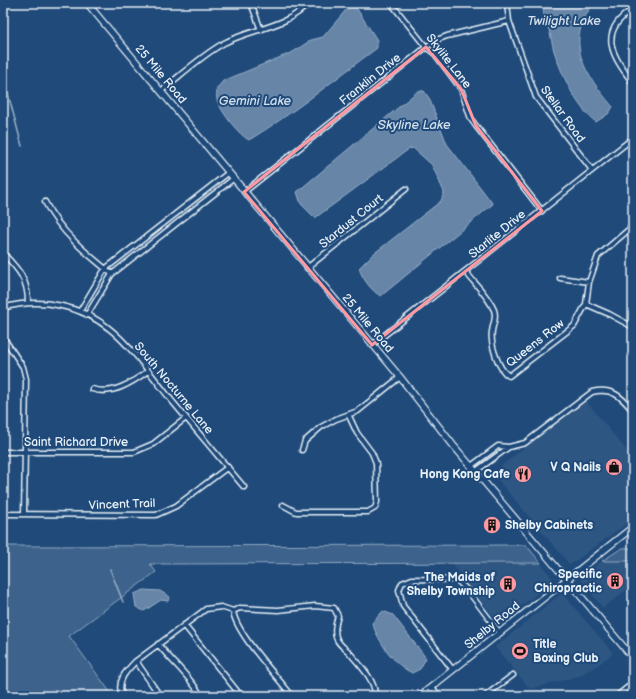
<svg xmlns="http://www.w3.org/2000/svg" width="636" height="699" font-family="'Balsamiq Sans',sans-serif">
<rect width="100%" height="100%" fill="#1f4a7a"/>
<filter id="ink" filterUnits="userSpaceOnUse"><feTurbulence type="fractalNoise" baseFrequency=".025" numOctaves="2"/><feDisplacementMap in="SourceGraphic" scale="8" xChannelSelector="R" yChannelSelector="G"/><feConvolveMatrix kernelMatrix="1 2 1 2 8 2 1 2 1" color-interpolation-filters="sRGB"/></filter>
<g filter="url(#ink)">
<path fill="#2e5683" d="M585 400 633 458V519L570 565 492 473Z
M633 559V585L603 608 580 579 602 561Z
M451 563H541L554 581 499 623Z
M562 593 613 653 598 665 579 676 530 689 495 647Z"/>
<path fill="#3c628c" stroke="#92aac2" d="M526 545 541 563 150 564 156 572 69 636 113 696H3V546Z
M622 548H633V561H602Z"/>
<path fill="#6685a7" stroke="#9ab0c7" d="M543 3H594C563 43 585 74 613 107L608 114 596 122C576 107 562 75 554 51 552 44 551 36 549 30 546 20 542 14 543 3Z
M351 7 357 9 377 40V48C335 79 294 113 249 140 239 135 221 112 217 100 216 97 217 92 217 88L223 81 293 52 311 40 323 37 345 11Z
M418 91H424L429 98 447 144 493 204 381 296C372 292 362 278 359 268L372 255 441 201 444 192 432 165 413 148 409 149 315 218 301 204 297 192Z
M144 590 160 591 170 597 168 601 161 600 144 611 136 607 134 594Z
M383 611 393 615 426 658 420 669 412 673C393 664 379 642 372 623Z"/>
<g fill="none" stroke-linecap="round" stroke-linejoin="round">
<path stroke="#9ab0c7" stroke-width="1.5" d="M3 75 22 146
M110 569 123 602"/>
<defs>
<path id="street" d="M251 3 261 30
M391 3 426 47 435 54 461 89 471 119 476 126 542 211
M507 3 509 21 536 97 592 170
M633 9C597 32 612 56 633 83
M161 91C181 75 202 55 224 43 253 28 286 28 309 3
M244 192 434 41 447 36 509 21
M45 202C60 232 87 254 112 274
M3 253C18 269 28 279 28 302
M307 268 406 189
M466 272C475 284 488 296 494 310 497 318 493 323 492 331 490 343 498 370 509 376L574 326 586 304 589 282 598 256 633 226
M560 278 589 282
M586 304 609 314 633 327
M3 308C40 297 81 305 111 330 132 347 155 380 172 401 196 430 220 458 244 487
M80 311 105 269 228 173
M87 315 112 274 233 179
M3 337 23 367 26 379 24 514
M372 345 633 138
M92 389C112 396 133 382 148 371
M509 447 525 443 592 392C612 387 622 397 633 411
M302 450 305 441 321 427 336 419 358 411 400 377
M3 452H134L153 444 186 418
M471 466 498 446 509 447 476 471
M283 505 296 512H368L375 508 377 502 376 463 372 453 357 433 349 416
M3 514 156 515 176 506 228 467
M233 611 240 608 278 610 315 606 334 608 338 616C336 622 334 630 336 637 338 644 343 647 348 651 358 663 376 680 375 696
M233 611C236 634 277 676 292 696
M184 625 241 696
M158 644C172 662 190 676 201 696
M136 661 160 696
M453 670 403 606 399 590 402 583 412 579 457 580 468 591 500 633
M432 687 439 696
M122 696C116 681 126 671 136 661L206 609 221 607 233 611
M485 696 513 675
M617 696 633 683"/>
<path id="secondary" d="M87 3 400 377 453 445 633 658
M420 696 633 527"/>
</defs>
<use href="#street" stroke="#e8f1f8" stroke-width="7"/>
<use href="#secondary" stroke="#e8f1f8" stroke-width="8"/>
<use href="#street" stroke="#1f4a7a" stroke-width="4"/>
<use href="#secondary" stroke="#1f4a7a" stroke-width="5.5"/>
</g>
</g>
<path fill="none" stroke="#ff9aa2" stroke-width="3" stroke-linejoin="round" d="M426 47 461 89 476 126 542 211 372 345 244 192Z"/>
<defs>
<symbol id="shop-disc" viewBox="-11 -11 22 22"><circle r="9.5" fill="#ff9aa2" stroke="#1f4a7a"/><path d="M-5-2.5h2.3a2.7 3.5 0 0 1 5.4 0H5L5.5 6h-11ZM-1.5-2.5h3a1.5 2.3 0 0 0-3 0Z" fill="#111"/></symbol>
<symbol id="restaurant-disc" viewBox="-11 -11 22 22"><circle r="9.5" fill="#ff9aa2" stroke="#1f4a7a"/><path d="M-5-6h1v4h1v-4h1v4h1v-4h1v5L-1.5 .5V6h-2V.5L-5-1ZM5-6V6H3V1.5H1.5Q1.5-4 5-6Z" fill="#111"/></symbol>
<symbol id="building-disc" viewBox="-11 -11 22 22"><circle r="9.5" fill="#ff9aa2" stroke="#1f4a7a"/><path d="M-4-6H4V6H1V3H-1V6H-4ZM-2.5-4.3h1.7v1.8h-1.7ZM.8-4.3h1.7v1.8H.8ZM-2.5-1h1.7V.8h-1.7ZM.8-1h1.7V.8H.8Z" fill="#111"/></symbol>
<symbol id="stadium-disc" viewBox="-11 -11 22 22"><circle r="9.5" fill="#ff9aa2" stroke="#1f4a7a"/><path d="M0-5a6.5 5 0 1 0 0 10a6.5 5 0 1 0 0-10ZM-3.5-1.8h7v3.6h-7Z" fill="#111"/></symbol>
</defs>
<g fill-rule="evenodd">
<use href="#shop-disc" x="604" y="457" width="20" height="20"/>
<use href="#restaurant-disc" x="513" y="464" width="20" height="20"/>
<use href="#building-disc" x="482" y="515" width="20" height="20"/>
<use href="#building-disc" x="605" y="571" width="20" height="20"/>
<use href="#building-disc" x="498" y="574" width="20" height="20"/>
<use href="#stadium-disc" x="510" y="641" width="20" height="20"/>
</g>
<g text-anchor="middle" stroke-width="4" stroke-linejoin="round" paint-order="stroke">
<g font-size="12" fill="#e8f1f8" stroke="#1f4a7a">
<text transform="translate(449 61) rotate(52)" y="4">Skylite Lane</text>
<text transform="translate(161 74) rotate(50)" y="4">25 Mile Road</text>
<text transform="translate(370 79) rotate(-39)" y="4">Franklin Drive</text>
<text transform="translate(563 114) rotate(54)" y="4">Stellar Road</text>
<text transform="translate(351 221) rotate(-39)" y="4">Stardust Court</text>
<text transform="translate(497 234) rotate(-39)" y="4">Starlite Drive</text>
<text transform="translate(368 323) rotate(50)" y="4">25 Mile Road</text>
<text transform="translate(535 343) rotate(-38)" y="4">Queens Row</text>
<text transform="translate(174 388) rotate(50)" y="4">South Nocturne Lane</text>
<text x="76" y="446">Saint Richard Drive</text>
<text transform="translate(122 504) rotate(-2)" y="4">Vincent Trail</text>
<text transform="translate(492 625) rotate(-39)" y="4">Shelby Road</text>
</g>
<g font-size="12" font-weight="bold" fill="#e8f1f8" stroke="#1f4a7a" text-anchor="end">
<text x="601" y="471">V Q Nails</text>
<text x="510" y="478">Hong Kong Cafe</text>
<text x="505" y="529" text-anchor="start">Shelby Cabinets</text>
<text x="602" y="578">Specific<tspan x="602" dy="14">Chiropractic</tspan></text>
<text x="495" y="581">The Maids of<tspan x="495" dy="14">Shelby Township</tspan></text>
<text x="533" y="648" text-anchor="start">Title<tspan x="533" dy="14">Boxing Club</tspan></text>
</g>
<g font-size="13" font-style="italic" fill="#d4e1ec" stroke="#1f4a7a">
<text x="564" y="25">Twilight Lake</text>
<text x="255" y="105">Gemini Lake</text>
<text x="414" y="129">Skyline Lake</text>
</g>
</g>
<rect width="636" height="699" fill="none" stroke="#1f4a7a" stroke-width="16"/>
<rect x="8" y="8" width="620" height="683" fill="none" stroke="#e8f1f8" stroke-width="1.5" filter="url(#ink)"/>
</svg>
